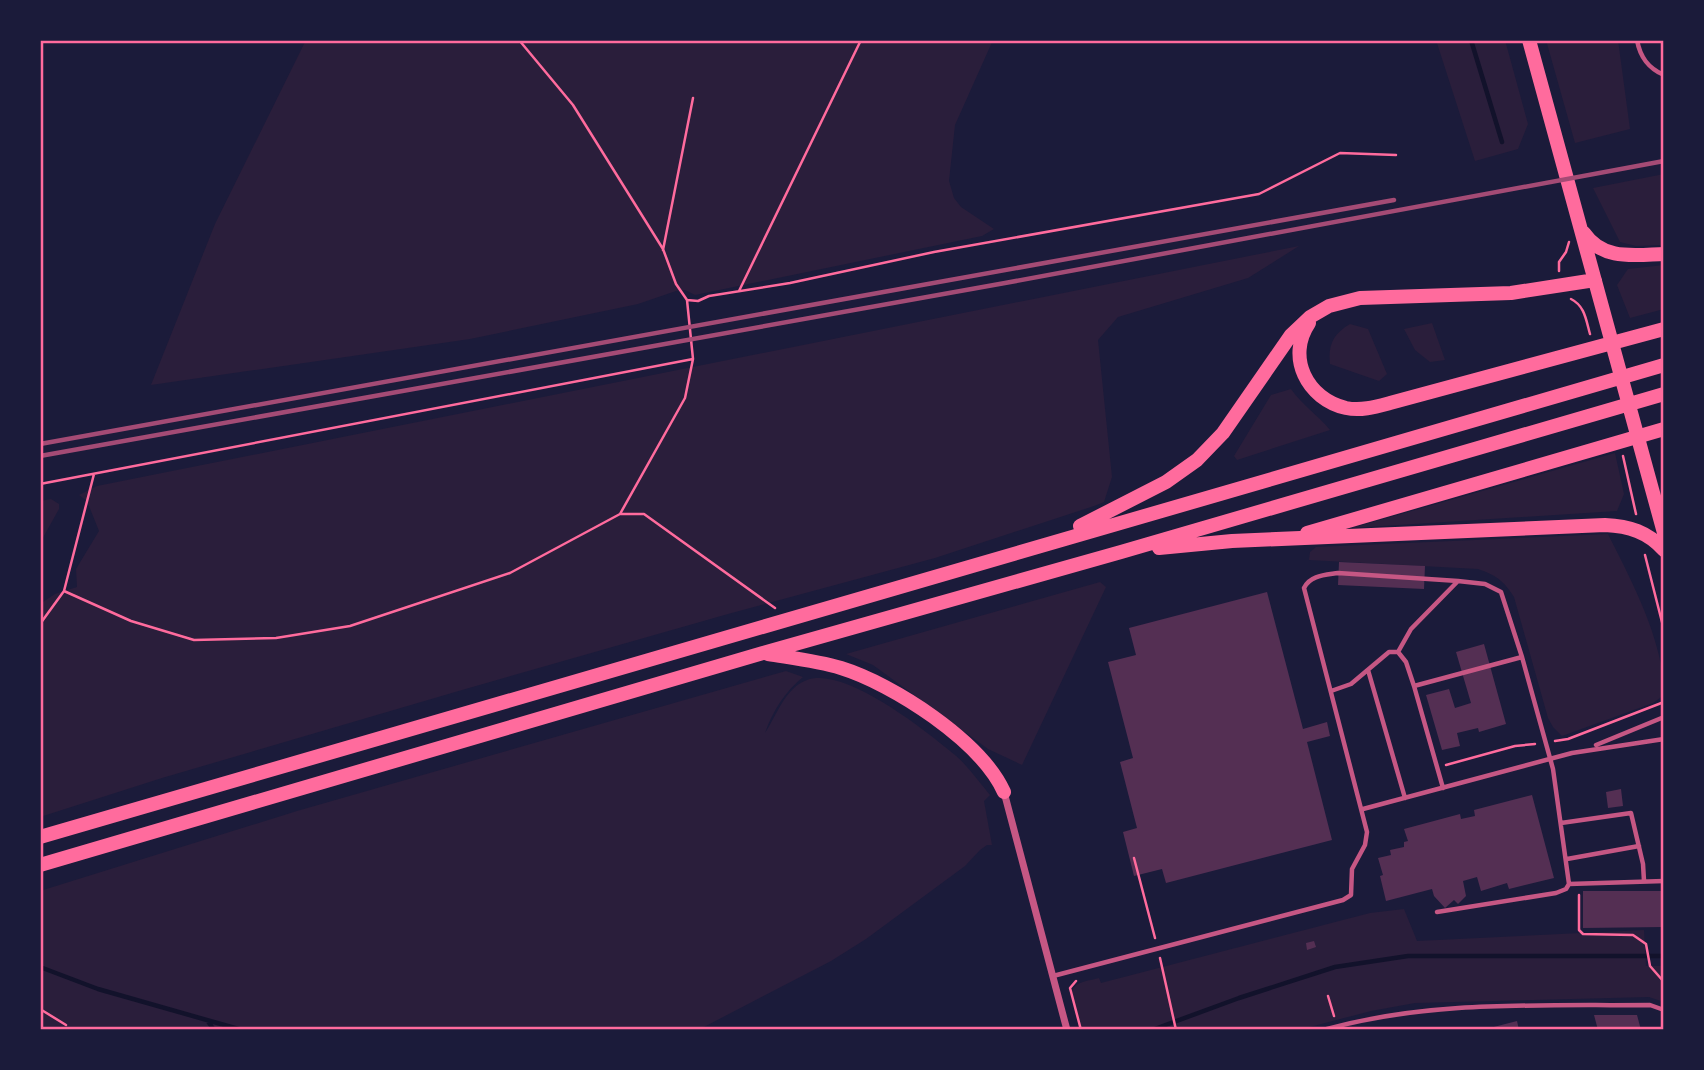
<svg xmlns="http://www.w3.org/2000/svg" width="1704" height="1070" font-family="Rubik,sans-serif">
<rect width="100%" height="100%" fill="#1b1b3a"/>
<path fill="#2a1e3b" d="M306 40H993L955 125 949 181 954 198 961 207 994 229 982 236 695 295 685 290 676 291 638 304 470 339 151 385 215 224Z
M1436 40H1505L1528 124 1518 149 1475 161Z
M1546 40H1618L1630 129 1575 143Z
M1664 174V245L1636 246 1620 242 1593 188Z
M1299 246 1248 278 1118 317 1098 340 1112 477 1104 502 1094 506 935 558 728 614 462 690 162 778 40 817V604L55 594 77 587 76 569 99 531 87 501 79 495 97 486Z
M1664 265V309L1630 318 1617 285 1628 269Z
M1432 323 1445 360 1430 362 1415 350 1404 329Z
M1350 324 1368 329 1387 374 1379 381 1330 364C1328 345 1333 334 1350 324Z
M1291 389C1302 405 1318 415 1330 430L1237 460 1234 456 1271 395Z
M1615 453 1624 494 1617 511 1352 528Z
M51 499 59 504V509L40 543V501Z
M1608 534C1632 582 1664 641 1664 695L1653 703 1562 736 1553 727 1548 718 1514 597C1504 581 1496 575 1478 569L1309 560 1310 552 1316 547Z
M1100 582 1106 587 1022 765 988 749 873 665 846 654Z
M786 671 803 677C785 692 773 710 765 733 777 715 785 688 807 680 845 666 926 731 955 755 968 766 979 782 990 795L984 801 992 845H987L980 850 965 866 866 939 831 961 698 1030H40V891L297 811Z
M1404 909 1417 941 1644 930 1646 966H1664V1002L1649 997 1415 1003 1371 1011 1298 1030H1082L1072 992C1075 981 1089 981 1099 978L1101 983 1370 913Z"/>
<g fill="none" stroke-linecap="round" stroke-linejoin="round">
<path stroke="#12122b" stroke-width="4.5" d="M1471 40 1502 142
M40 967 98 989 242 1030
M207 1020 214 1030
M1152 1030 1239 998 1335 967 1408 956H1664"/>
</g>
<path fill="#542f53" d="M1339 562 1425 566 1424 589 1338 585Z
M1267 592 1303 729 1327 722 1330 736 1307 742 1332 840 1166 883 1162 869 1134 876 1123 832 1137 828 1120 762 1133 758 1108 662 1136 655 1129 628Z
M1484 644 1506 724 1479 732 1478 728 1457 733 1460 746 1442 750 1426 695 1449 689 1455 708 1471 703 1456 652Z
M1621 789 1623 806 1608 808 1606 792Z
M1532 795 1554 878 1509 889 1507 883 1481 891 1477 877 1463 881 1466 896 1458 904 1454 900 1445 908 1434 896 1432 889 1386 901 1380 876 1383 875 1378 858 1391 855 1390 850 1404 847V842L1408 841 1404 829 1460 814 1461 819 1475 816 1474 810Z
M1583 891H1664V927L1583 928Z
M1314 941 1316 947 1307 950 1306 943Z
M1594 1015H1637L1641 1030H1598Z
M1517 1021 1519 1030H1487L1486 1029Z"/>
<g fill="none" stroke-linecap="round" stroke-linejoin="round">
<path stroke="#ff6b9d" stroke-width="2.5" d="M519 40 573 105 663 249 676 284 687 300 693 359 685 398 620 514
M663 250 693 98
M1559 271V262L1566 252 1569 242
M739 291 861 40
M1571 299C1585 306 1586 320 1590 334
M687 300 698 301 709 296 790 283 934 252 1259 194 1340 153 1396 155
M1623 456 1636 514
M40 484 693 359
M1645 555 1664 630
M64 591 131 621 194 640 276 638 350 626 510 573 620 514H644L775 608
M40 624 64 591 94 474
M1555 741 1568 739 1664 702
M1446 765 1515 746 1535 744
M1134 858 1155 938
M1579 895V930L1583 934 1633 935 1646 944 1650 966 1664 982
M1160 958 1176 1030
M1076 981 1070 988 1081 1030
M1328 996 1334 1016
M40 1009 66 1025"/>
<path stroke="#c65784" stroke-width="4.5" d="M1637 40C1640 57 1648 68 1664 75
M1368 670 1405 798
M1414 686 1406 662 1398 652 1411 629 1458 581 1485 584 1501 592 1522 657
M1331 691 1351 684 1389 652H1398
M1596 745 1664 717
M1363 809 1572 753 1664 739
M1561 823 1631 813 1643 864 1644 881
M1567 859 1639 846
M1569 884 1664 881
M1437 912 1556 893 1566 889 1569 884 1553 769 1522 657 1414 686 1443 788
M1053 976 1343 900 1351 895 1352 869 1365 845 1367 832 1304 588C1310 575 1326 575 1338 573L1458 581
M1323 1030C1430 1000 1539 1006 1650 1005L1664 1010"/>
<path stroke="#c65784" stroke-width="7" d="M1004 792 1067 1030"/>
<path stroke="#ff6b9d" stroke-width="14" d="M1529 40 1664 533
M1584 233C1603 261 1634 255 1664 254
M1309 323C1286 357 1307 399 1346 408 1361 411 1375 407 1390 403L1664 329
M1080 526 1166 482 1197 460 1223 433 1291 335 1310 317 1329 306 1360 298 1511 293 1595 280
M1307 533 1664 429
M1159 548 1232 541 1605 525C1629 526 1648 532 1664 550
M768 654C792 658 818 661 841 668 893 684 981 741 1004 792
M40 837 1664 365
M40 865 763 653 1121 552 1664 394"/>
<path stroke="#a44b75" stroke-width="4.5" d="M40 444 1394 200
M40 456 1005 283 1664 161"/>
</g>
<rect width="1704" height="1070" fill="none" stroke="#1b1b3a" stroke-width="84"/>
<rect x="42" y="42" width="1620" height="986" fill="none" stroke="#ff6b9d" stroke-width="2.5"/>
</svg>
